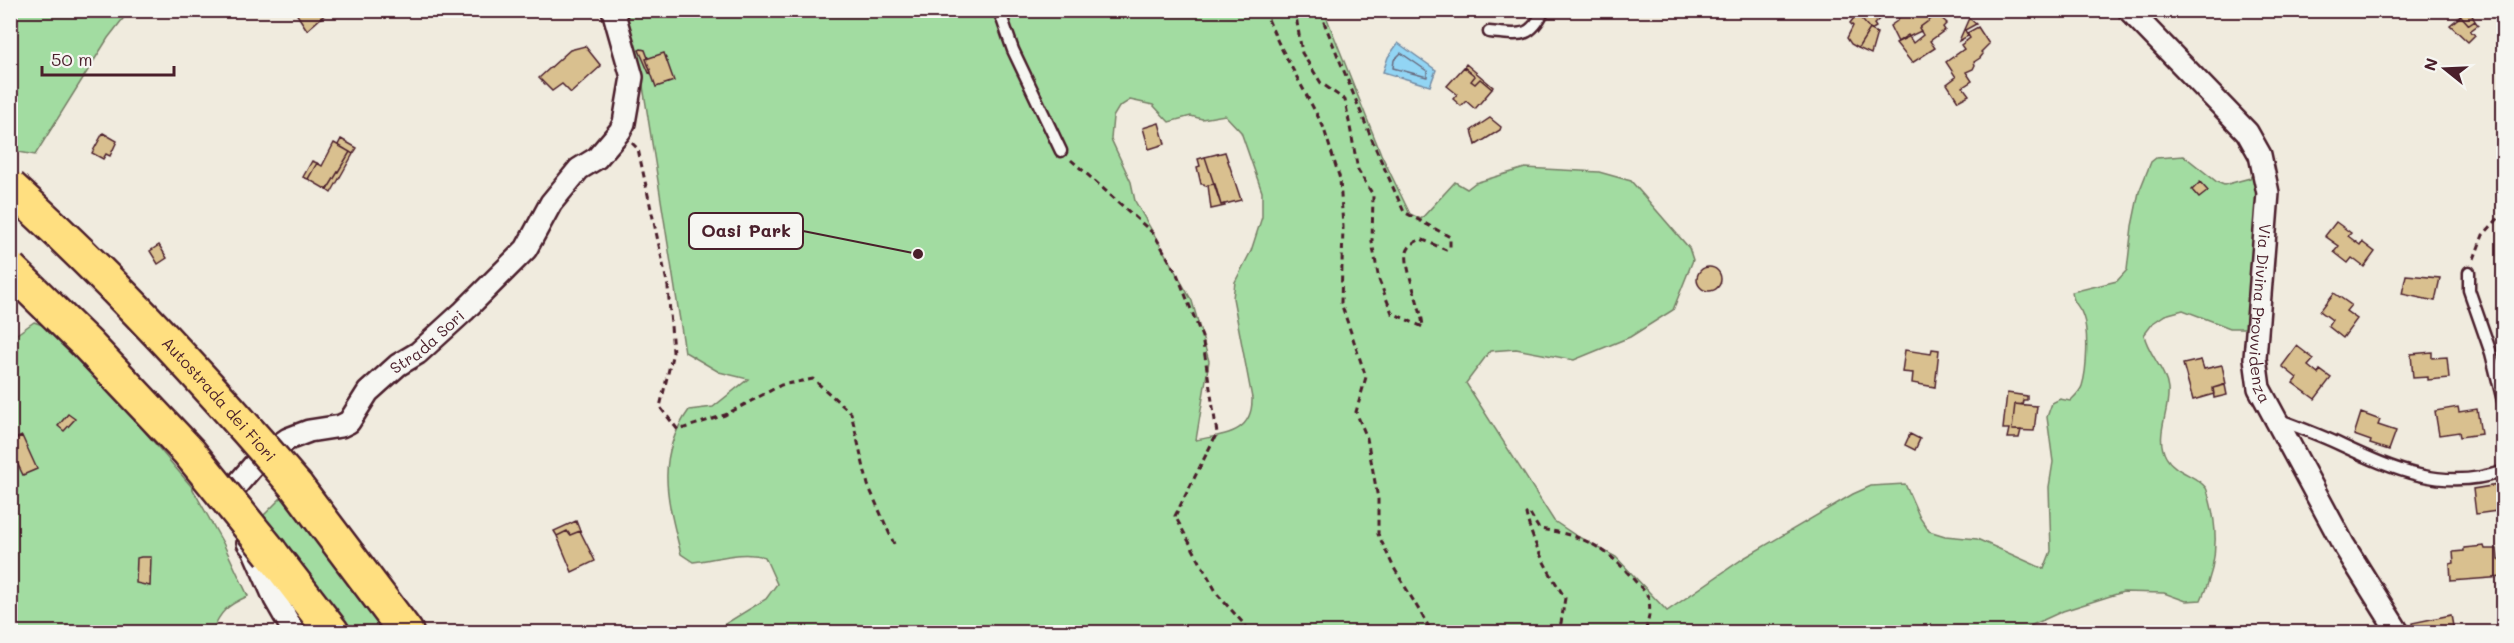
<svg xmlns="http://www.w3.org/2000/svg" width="2514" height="643" font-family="Mali,sans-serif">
<rect width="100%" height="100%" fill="#f0ebde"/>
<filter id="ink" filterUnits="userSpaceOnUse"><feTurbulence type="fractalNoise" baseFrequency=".0167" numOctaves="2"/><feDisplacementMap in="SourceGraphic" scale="12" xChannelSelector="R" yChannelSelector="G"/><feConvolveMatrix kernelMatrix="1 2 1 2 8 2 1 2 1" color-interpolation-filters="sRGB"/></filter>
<g filter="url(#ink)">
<path fill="#a2dca1" stroke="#767e66" stroke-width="1.5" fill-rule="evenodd" d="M10 11H129L108 38 35 155 19 152 11 145Z
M622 11H1324L1381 154 1410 214 1421 219 1455 182 1467 189 1475 183 1525 168 1599 172 1631 181 1689 248 1693 260 1673 310 1630 337 1574 360 1516 349 1490 351 1466 383 1554 521 1575 535 1616 557 1667 611 1744 558 1853 494 1871 486 1905 484 1920 518 1929 531 1945 536 1977 539 2044 569 2051 551 2049 487 2053 462 2047 417 2052 403 2060 399 2070 401C2074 397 2080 392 2082 386 2087 370 2089 332 2083 316 2080 305 2073 305 2072 292L2117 281 2127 270 2132 226 2139 192 2151 162 2156 158 2184 156 2217 182 2224 185 2250 178 2253 172C2267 188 2250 302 2247 328H2230L2183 310 2165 315 2153 323 2144 335C2148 354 2166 370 2168 389 2170 412 2154 436 2166 457 2175 473 2197 475 2206 488 2208 492 2209 498 2210 501 2219 535 2216 569 2201 600L2186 601 2164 593 2123 592 2063 611 2028 627 2029 632H712L766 599 777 584 765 557C741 550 718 559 693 562L681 554C668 501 654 459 689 410L713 407 748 379 719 372 685 352 643 86ZM1130 100 1153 105 1169 122 1191 116 1202 119 1225 115 1241 132 1262 192V217L1251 251 1235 282 1233 298 1252 398C1253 434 1224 434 1196 440L1209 361 1192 301 1135 201 1131 182 1111 139 1113 117 1119 107Z
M34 322 48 327 118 400 191 486 223 543 248 596C228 605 220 611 212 632H11L10 339Z
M286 493 392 632H344L260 519Z"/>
<path fill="#92d5f4" stroke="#758ca4" stroke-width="1.5" d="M1398 43 1436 70 1430 86 1383 72 1388 57Z"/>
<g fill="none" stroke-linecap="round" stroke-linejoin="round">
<path stroke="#67687b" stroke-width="1.5" d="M1401 53 1427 71V77L1393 68 1394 60Z"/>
</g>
<path fill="#d9c08f" stroke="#4a1f2b" stroke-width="1.5" d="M300 10H328L329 11 307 30 296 13Z
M1861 10 1888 11 1874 24 1876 27 1871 30 1877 33 1871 54 1858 48 1870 29 1857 14Z
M1904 10H1928L1927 12 1931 19 1919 28 1921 31 1898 42 1890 26 1897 21Z
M1928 10H1942L1943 12 1939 16 1947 23 1943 27 1945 30 1930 41 1935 48 1912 63 1896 43 1908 35 1913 43 1923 35 1919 28 1931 19 1927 12Z
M2462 10H2469L2475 21 2469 25 2461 16 2456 14Z
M1857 14 1870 29 1858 48 1851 44 1847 38 1853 26 1850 23Z
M2461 16 2469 25 2475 21 2478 25 2470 31 2475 35 2468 42 2450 25Z
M1969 18 1976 24 1965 30 1968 36 1959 41Z
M1978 27 1989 44 1981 52 1983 54 1980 58 1974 62 1975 65 1973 69 1966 72 1972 81 1963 87 1969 95 1958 101 1947 84 1956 77 1946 62 1964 49 1961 45 1970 38 1967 33Z
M585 46 601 66 571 93 562 84 552 91 539 78 570 50Z
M641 49 645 50 648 58 646 59 651 72 649 73 639 50Z
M664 53 674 81 656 87 646 59Z
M1466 64 1493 87 1492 89 1480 79 1475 84 1471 81 1475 76 1464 67Z
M1464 67 1475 76 1471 81 1475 84 1480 79 1492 89 1475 109 1466 101 1461 106 1453 99 1457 94 1447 86Z
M1490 118 1501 127 1500 130 1476 145 1472 130Z
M1159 123 1165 144 1149 149 1143 128Z
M103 133 117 141 110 156 106 154 103 159 92 153Z
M341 139 357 148 353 154 338 145Z
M334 143 350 152 327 190 308 179 317 163 322 166Z
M350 152 353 154 331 193 327 190Z
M1225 152 1241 200 1221 205 1205 157Z
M1205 157 1214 184 1205 186 1204 184H1201L1197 167 1200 166 1198 159Z
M312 161 317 163 308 179 303 177Z
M2200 182 2208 191 2199 198 2192 190Z
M1215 184 1221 205 1224 204 1225 206 1211 209 1208 185Z
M2336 222 2351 233 2348 236 2360 245 2362 242 2375 252 2364 267 2352 258 2348 263 2334 252 2339 246 2325 236Z
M159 245 167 258 158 264 150 251Z
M1697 279a12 12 0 1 1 24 0a12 12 0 1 1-24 0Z
M2406 275 2440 278 2435 301 2402 294Z
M2334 293 2351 305 2346 311 2357 319 2343 338 2328 326 2332 320 2320 311Z
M2297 346 2314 359 2308 366 2318 374 2320 370 2331 378 2315 399 2293 383 2297 378 2282 366Z
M1932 349 1939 350 1935 387 1912 383 1913 373 1902 372 1905 350 1931 354Z
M2432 352V358L2447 357 2449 378 2428 380V377L2413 378 2411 354Z
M2201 360 2204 369 2222 365 2226 384 2213 388 2214 394 2193 400 2183 364Z
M2225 385 2227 395 2214 398 2213 388Z
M2007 393 2027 396V400H2023L2022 405 2015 404 2012 430H2021L2019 438H2007L2009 429H2003Z
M2015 404 2037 406 2034 431 2012 430Z
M2458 407 2459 412 2477 409 2481 434 2460 437 2459 432 2439 435 2435 411Z
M2361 413 2380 420 2378 425 2396 431 2389 450 2370 444 2371 441 2354 435Z
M68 414 75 419 64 431 58 426Z
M1910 434 1920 439 1915 450 1905 445Z
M22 436 37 469 23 475 10 448V441Z
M2504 484V510L2476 514 2473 489Z
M576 521 580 531 570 535 567 531 557 536 554 531Z
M567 531 570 535 580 531 595 561 572 572 557 536Z
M2484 546 2485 549H2497L2498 560H2503L2504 577 2451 581 2450 564 2454 563 2453 552 2464 551V548Z
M141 557H151L150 586 136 583 137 558Z
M2451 615 2454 632H2413L2412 623Z"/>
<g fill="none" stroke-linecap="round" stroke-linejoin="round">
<defs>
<path id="lane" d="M999 10 1013 50 1061 151
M1489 32C1518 34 1529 41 1544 10
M2469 272V290L2491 353 2504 405
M2277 419C2298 427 2320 435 2341 445 2394 470 2444 492 2504 471"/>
<g id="street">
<path id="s1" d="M2129 10 2247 132 2260 155 2268 193 2255 358 2259 388 2343 544 2398 632"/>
<path id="s2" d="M230 511 229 506 236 486 259 459 288 439 309 431 341 426 349 422 368 392 398 365 418 353 464 311 526 249 551 203 579 169 597 158 620 131 624 123 632 77 613 10"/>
<path d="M248 543 253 549 275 599 294 632"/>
</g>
<path id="highway" d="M296 486 406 632
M271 553 332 632"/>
</defs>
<use href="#lane" stroke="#4a1f2b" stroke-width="15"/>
<use href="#street" stroke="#4a1f2b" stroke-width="26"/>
<use href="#highway" stroke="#4a1f2b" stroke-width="38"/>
<path stroke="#4a1f2b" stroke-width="3" stroke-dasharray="6 4.5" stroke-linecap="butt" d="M1264 10 1278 42 1323 126 1340 179 1343 227 1341 303 1366 377 1356 412 1367 438 1378 499V534L1394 568 1432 632
M1295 10 1302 53 1321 83 1345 100 1358 170 1373 195 1372 242 1379 280 1392 313 1423 327C1422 308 1404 270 1407 252 1409 245 1415 242 1421 239L1446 250 1450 247V237L1404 212 1375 147 1319 10
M632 143 638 149 668 287 673 352 660 407 678 430 725 415 781 385 813 379 851 413 868 485 894 544
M1071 160 1154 234 1177 274 1202 337 1217 433 1175 516 1218 595 1251 632
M2474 259 2483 235 2504 212
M1553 632 1561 623 1565 598C1548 571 1533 545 1526 514L1529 512 1539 529C1584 535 1606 547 1635 581 1640 587 1648 593 1649 600 1651 611 1648 622 1645 632"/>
<use href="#lane" stroke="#f6f6f2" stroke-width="10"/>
<use href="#street" stroke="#f6f6f2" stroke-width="21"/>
<use href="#highway" stroke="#ffdf80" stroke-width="33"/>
<defs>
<g id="highway-bridge">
<path id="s3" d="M10 187C113 280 206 381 296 486"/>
<path d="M10 269 86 343 189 452 271 553"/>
</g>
</defs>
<use href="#highway-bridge" stroke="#4a1f2b" stroke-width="38" stroke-linecap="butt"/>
<use href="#highway-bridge" stroke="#ffdf80" stroke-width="33"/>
</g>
</g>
<g text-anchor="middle" stroke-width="5" stroke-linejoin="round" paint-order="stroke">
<g font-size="16" fill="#4a1f2b" stroke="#f6f6f2">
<text dy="6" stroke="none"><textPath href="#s1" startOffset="356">Via Divina Provvidenza</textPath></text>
<text dy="6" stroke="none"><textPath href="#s2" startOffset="274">Strada Sori</textPath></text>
<text dy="6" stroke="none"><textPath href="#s3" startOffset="298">Autostrada dei Fiori</textPath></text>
</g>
</g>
<path fill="none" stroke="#4a1f2b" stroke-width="2" d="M918 254L803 231"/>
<circle fill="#4a1f2b" stroke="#f6f6f2" stroke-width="2" cx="918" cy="254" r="6"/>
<rect fill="#f6f6f2" stroke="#4a1f2b" stroke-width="2" x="689" y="213" width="114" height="36" rx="6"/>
<g font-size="18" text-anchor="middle" font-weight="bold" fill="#4a1f2b">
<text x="746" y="237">Oasi Park</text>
</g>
<rect width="2514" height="643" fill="none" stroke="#f6f6f2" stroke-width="36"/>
<rect x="18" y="18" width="2478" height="607" fill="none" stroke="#4a1f2b" stroke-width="2" filter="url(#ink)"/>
<g transform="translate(2445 69) rotate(288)" stroke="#f6f6f2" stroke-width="4.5" paint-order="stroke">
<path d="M0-4.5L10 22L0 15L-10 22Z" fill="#4a1f2b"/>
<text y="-9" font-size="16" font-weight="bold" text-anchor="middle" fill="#4a1f2b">N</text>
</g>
<path d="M42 66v9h132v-9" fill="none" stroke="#4a1f2b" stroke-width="3"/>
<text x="51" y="66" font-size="18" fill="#4a1f2b" stroke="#f6f6f2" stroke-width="4.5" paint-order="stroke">50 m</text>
</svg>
